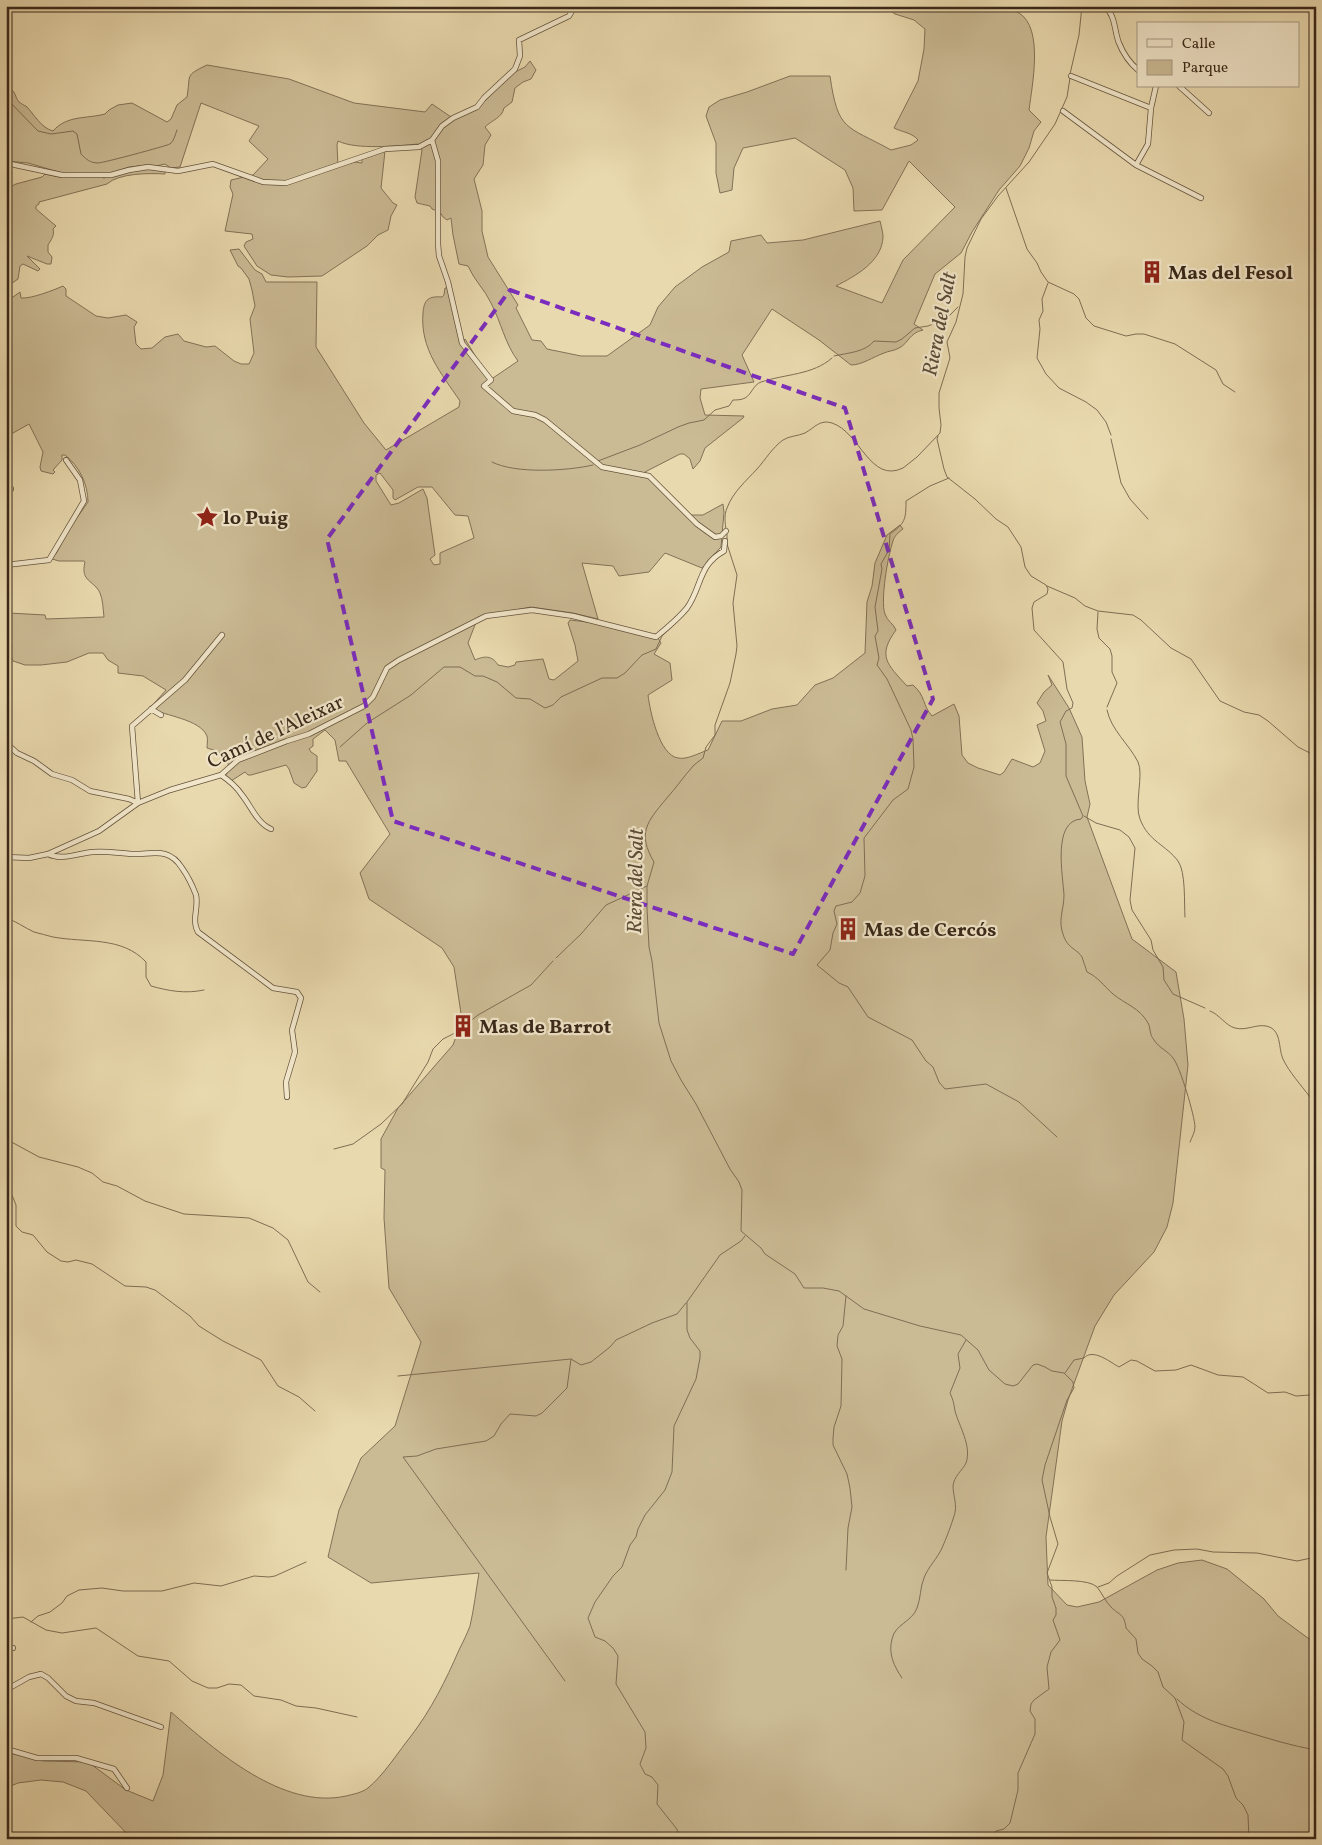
<svg xmlns="http://www.w3.org/2000/svg" width="1322" height="1845" font-family="Vollkorn,serif">
<rect width="100%" height="100%" fill="#e9d9ae"/>
<filter id="stains"><feTurbulence type="fractalNoise" baseFrequency=".004" numOctaves="4"/><feColorMatrix values="0 0 0 0 .2 0 0 0 0 .09 0 0 0 0 .02 0 0 0 .5 -.17"/></filter>
<radialGradient id="worn" r=".72"><stop offset=".6" stop-color="#630" stop-opacity="0"/><stop offset="1" stop-color="#630" stop-opacity=".3"/></radialGradient>
<path fill="#cbbb95" stroke="#827257" fill-rule="evenodd" d="M883 6H996C1003 8 1012 9 1019 13 1044 28 1032 86 1029 110L1041 122 1034 131 1029 148 1020 166 999 190 972 232 961 253 935 274 914 324 923 330C909 333 909 343 899 348 894 351 888 351 884 353 873 357 862 365 851 365L819 340 772 309 742 355 754 382 701 389 700 398 705 415 744 416 743 418 705 448 700 461 693 469 690 459 684 454H680L645 472 691 515H703L723 504 724 512 721 547 702 568 665 553 649 572 619 576 613 566 582 563 598 619 573 613 531 607 478 617 468 643 475 660C484 656 492 655 498 665L508 667 515 665 516 662 543 659 549 679 554 680 578 661 575 645 568 623 570 620 596 623 651 638H658L661 643 654 654 670 663 672 680 648 695C650 711 659 755 678 758 687 760 699 753 708 750L722 721H741L772 709 797 705 815 685 833 678 865 653 867 602 872 586 875 563 887 535 900 525 903 529C899 532 894 536 893 541 888 555 880 601 885 614 887 621 894 624 896 630 877 656 887 664 907 686L913 685C926 696 922 705 932 716L954 704 959 716 962 755 968 763 978 768 1000 775 1004 772 1012 759 1033 767 1040 763 1045 751 1037 725 1046 721 1043 711 1037 703 1044 692 1052 685 1048 675 1069 708 1082 737 1085 781 1090 804 1087 817 1132 939 1176 972 1184 1019 1188 1065 1173 1203 1167 1227 1154 1252 1114 1295 1095 1326 1068 1400 1062 1421 1046 1537 1048 1585 1067 1605 1077 1607 1099 1602 1157 1570 1178 1563 1202 1560 1227 1569 1264 1599 1278 1616 1316 1644V1839H132L86 1791 63 1782 41 1780 18 1783 6 1788V1752L43 1761 88 1762 126 1790 153 1801 163 1775 171 1712C216 1751 283 1810 346 1796 354 1794 361 1793 368 1788 383 1776 399 1751 411 1736 431 1710 446 1680 459 1650 463 1642 467 1634 470 1626 474 1609 476 1590 479 1573L371 1583 328 1557 339 1510 361 1458 395 1426 421 1342 389 1288 384 1218 385 1170 381 1168V1139L398 1108 453 1045 462 1020 454 967 442 948 369 899 360 873 390 834 346 761H339L335 740 325 730 313 739V746L309 749 311 752 317 756V771L306 787 302 788 294 783 289 769 286 765 251 775H248L245 772 231 781 225 776 230 769C224 753 223 753 207 748 207 745 208 739 207 736 200 719 165 716 150 708L166 690 143 676 118 673V666L108 660 103 653H89L67 662 41 665H25L13 661 9 649 12 648 10 638 9 613 45 615 46 619 104 617C103 609 103 600 100 593 94 580 80 582 85 562L84 561H59L52 559 57 552 69 529 88 502C88 484 79 466 65 455H62V460L53 470 55 472 53 474 41 471 40 467 43 452 29 424 6 437V189L16 184 42 177 45 174 59 177 96 176 104 178 146 168 165 171V174C149 173 119 173 107 184L39 202V204L36 206V209L56 226 53 229C55 235 51 240 48 245V252L52 257 51 264H47L27 256 40 269 38 271 23 264 20 266 18 279 8 286V289L10 291 8 297H13L20 292 21 298C31 299 54 290 63 286L66 289V296L96 316 108 318 126 315 137 322 134 327 136 344 141 349 152 348 165 337 178 334 184 341 206 347 215 346 234 361 241 364H249L254 353 250 319 255 306 252 290 249 279 241 268 238 266 230 250 239 249 255 270 262 274 266 282H317L316 347 364 423 386 450 459 407 460 401C441 373 420 349 423 313 424 299 429 296 442 297L444 295 445 288H448L463 342 465 339 490 380 518 361C505 344 501 322 491 303 485 290 474 280 468 266L459 264 453 235 451 218 447 220 443 217 440 212 432 209 430 206 417 203 415 197 422 150 418 144C397 146 356 150 338 141L337 145 338 166 355 162 362 163V159L385 151 381 188 393 203 397 205 391 216 388 230 378 235 367 246 322 276 288 277 271 275 257 266 244 246 246 242 253 239 252 234 225 231 233 194 230 187 231 180 253 175 268 159 249 141 259 126 201 103 180 167 171 168 165 164 156 166 147 165 129 167 111 173H62L28 163 6 161V89C16 88 14 96 19 102 20 103 25 106 26 106 34 114 41 128 53 131 67 115 86 119 105 114L109 110 118 105 132 103 167 122 171 119 177 105 187 97C191 74 184 76 207 65L289 79 354 103 425 112 432 104 454 119 478 108 513 73 525 67 530 61 536 70 531 79 523 82 515 88 512 102 504 108C502 118 492 120 485 127L491 135 485 145 483 165 474 179 482 211V231L488 257 518 305 516 308 532 340 541 341 547 349 581 356H607L650 325 658 307 675 287 702 267 729 252 731 241 761 235 767 243 803 240 880 221C881 226 883 232 883 237 882 262 855 276 836 286L882 303 903 260 955 207 909 161 882 210 854 211 853 188 845 170 795 138 743 148 734 168 732 190 720 193 716 173V143L706 116 709 107 720 100 747 92 790 76H830C838 132 846 125 891 150L911 145 918 140C913 133 902 132 894 128L918 81 924 49 925 29 914 20 895 14ZM380 473 393 490V498L395 500 418 487H432L455 515 468 516 474 538 440 553V564L434 565 430 559 435 555 427 498 423 489 399 503 391 505 376 481V475Z"/>
<g fill="none" stroke-linecap="round" stroke-linejoin="round">
<path stroke="#7f6e54" stroke-width="1" d="M1070 74 1079 35 1082 6
M6 98 38 131 51 134 73 131 77 134 81 154C86 159 90 163 98 163 103 163 166 146 170 144 174 141 175 135 177 130
M1006 188 1027 249 1037 263 1041 272 1048 282 1074 294 1079 299 1086 318 1094 326 1126 336 1136 334H1144L1175 344 1216 370 1223 384 1235 392
M1048 283 1042 299 1043 311 1039 320 1040 329 1037 358 1046 374 1059 388 1086 402 1097 410 1106 422 1111 435
M834 356C847 353 866 352 874 341L896 342 902 339 915 328 928 326 941 321 950 315 958 307
M938 436 937 439 944 469 947 477 975 499 996 519 1008 527 1021 547 1025 567 1031 576 1046 585 1048 589 1047 594 1034 602 1032 608 1034 630 1063 662 1067 689 1073 703 1072 708 1066 711 1060 722 1066 744V776L1083 816 1081 819C1052 821 1063 876 1064 895 1064 911 1057 920 1064 937 1068 948 1078 950 1082 957 1084 962 1085 967 1087 972 1098 977 1104 986 1113 994 1125 1004 1140 1008 1148 1023 1151 1028 1149 1034 1154 1040 1159 1048 1168 1051 1173 1058 1180 1066 1195 1117 1195 1127 1195 1132 1192 1137 1190 1142
M1111 439 1121 483 1130 499 1148 519
M598 461 640 445 678 427 689 423 704 420 715 410 729 406 733 400C736 400 742 400 745 398 752 394 753 385 761 382 785 374 813 375 832 358
M492 462C515 474 567 471 593 465
M949 478 930 486 906 501C906 520 905 523 890 534L889 550 881 564 882 569 875 607 878 631 875 636 879 658 877 665 887 679 911 730 913 739 914 767 908 789 893 800 864 838 865 876 860 893 852 902 836 906 834 911 837 924 833 933 830 950 817 965 839 983 848 987 868 1017 912 1040 926 1061 933 1067 939 1082 945 1089 986 1084 1019 1102 1057 1137
M726 530C725 522 724 515 727 508 733 492 746 481 757 469 766 459 772 448 783 440 789 436 798 436 805 433 814 428 820 419 832 423 860 432 870 484 903 468L917 457 940 433 941 425 939 408V393L950 358 947 342 956 322 963 294 965 257 967 248 981 219 998 196 1029 162 1055 124 1067 97 1070 78
M727 534V544L737 575 733 603 737 646 736 654 730 683 715 725V735L706 747 703 758 694 765C684 776 676 788 666 799 647 822 637 833 654 862L647 886V908L649 947 652 961 659 1023 671 1061 681 1080 696 1104 730 1169 739 1182 742 1190 741 1231 761 1248 765 1254 795 1274 804 1288H823L839 1291 864 1309 920 1326 961 1335 978 1350 989 1370 1005 1384 1013 1386 1018 1384 1033 1365 1037 1364 1045 1367 1052 1371 1064 1373 1073 1382 1074 1388 1067 1400 1045 1465 1042 1480 1050 1517 1058 1544 1047 1573 1052 1587V1597L1056 1608V1615L1053 1620 1060 1640 1051 1652 1047 1667 1049 1689 1034 1700 1031 1704 1030 1711 1035 1719V1734L1018 1773V1790L1010 1823 1004 1829 996 1831 989 1839
M1047 586 1075 598 1085 606 1098 611 1133 615 1141 620 1171 648 1191 659 1220 701 1244 712 1259 715 1268 721 1298 747 1316 756
M1098 612 1097 629 1099 638 1110 649 1112 656V672L1117 683 1107 707
M1107 710C1111 730 1129 744 1138 762 1144 774 1134 805 1140 819 1148 841 1166 845 1178 861 1186 872 1184 903 1185 917
M340 747 367 723 411 695 444 667H460L475 676H483L497 682 516 698 530 699 545 708 553 705 561 697 602 678H617L625 673 642 655 656 649 662 636 687 612
M1084 816 1096 823 1120 830 1129 837 1135 848 1130 900 1132 910 1151 940 1153 950 1163 967 1164 980 1173 994 1205 1008
M6 918C16 921 25 928 34 932 40 934 47 935 53 937 85 943 122 936 146 962V977L151 986C169 991 185 994 204 990
M556 958 581 934 606 905 647 886
M1210 1011C1219 1014 1226 1026 1235 1028 1246 1031 1256 1024 1266 1026 1282 1029 1278 1048 1283 1059 1289 1072 1301 1085 1310 1097L1316 1102
M6 1139 39 1157 78 1167 92 1173 103 1182 117 1186 145 1201 184 1214 249 1218 273 1228 288 1240 308 1282 320 1292
M334 1149 353 1144 381 1124 402 1104 428 1062 433 1049 443 1039 455 1033 478 1015 531 985 553 961
M6 1180 16 1205V1226L22 1232 33 1235 47 1252 61 1261 68 1262 76 1260 92 1264 125 1286 146 1287 155 1290 190 1316 199 1326 223 1341 261 1360 278 1386 299 1397 315 1411
M1065 1373 1074 1360 1084 1358C1093 1348 1110 1362 1119 1367L1131 1360 1137 1361 1155 1371 1176 1370 1191 1365 1218 1375 1243 1377 1268 1393 1285 1392 1296 1396 1310 1395 1316 1398
M398 1376 571 1359
M846 1570 848 1528 852 1507 850 1488 847 1474 833 1445V1438L834 1427 841 1406 842 1359 837 1346 838 1335 843 1326 846 1296
M1050 1580C1061 1581 1089 1579 1097 1587 1102 1593 1105 1601 1111 1607 1120 1616 1124 1613 1126 1628L1136 1639 1138 1653 1142 1659 1152 1666 1158 1672 1163 1687 1175 1698 1184 1722 1182 1740 1223 1769 1228 1776 1236 1798 1243 1805 1248 1815 1249 1839
M1098 1587 1109 1583 1117 1576 1150 1555 1174 1550 1197 1549 1213 1552 1257 1553 1297 1561 1316 1557
M6 1619 23 1617 46 1630 62 1633 96 1628 138 1656 169 1661 192 1681 208 1688H217L229 1684 241 1685 254 1696 281 1700 296 1706 316 1708 357 1717
M31 1622 38 1616 50 1612 62 1603 67 1596 79 1590 102 1588 123 1591H162L194 1583 221 1586 254 1576 269 1577 275 1576 306 1562
M902 1678C894 1666 888 1654 892 1639 895 1624 912 1622 917 1608 921 1598 920 1587 924 1578 928 1567 937 1559 942 1548 946 1539 951 1526 954 1516 958 1506 953 1496 953 1486 954 1476 962 1471 966 1463 972 1446 959 1426 955 1411 954 1404 953 1399 950 1393L960 1368 958 1354 966 1340
M565 1681 403 1457 417 1456 436 1449 486 1441 494 1436 501 1424 510 1414 536 1416 542 1413 567 1388 571 1359 581 1365 591 1362 610 1347 616 1340 652 1323 677 1314 686 1303
M1177 1699C1197 1718 1222 1725 1247 1732 1270 1739 1292 1746 1316 1750
M682 1839 676 1828 657 1804 658 1785 652 1777 645 1774 640 1764 646 1748 645 1732 616 1684 618 1656 613 1648 605 1641 595 1637 588 1618 595 1602 613 1576 622 1567 630 1545 636 1537 638 1529 645 1515 665 1490 672 1472 674 1426 696 1379 700 1358V1351L690 1338 687 1330V1302L720 1255 741 1241 745 1236"/>
<defs>
<path id="street" d="M1104 6C1116 15 1114 31 1119 43 1123 53 1131 64 1138 70
M1179 86 1209 113
M1151 108 1156 86
M1063 111 1136 165 1148 144 1151 108 1071 76
M432 140 438 161V244L439 256 448 282 462 343 491 380 484 386 513 411 535 415 545 420 602 467 649 476 697 524 715 537 721 536 726 531
M6 163 62 175H111L129 170 148 167 178 171 213 164 263 182 286 183 385 149 419 147 432 140 442 126 453 118 477 107 484 98 515 69 520 56 519 40 569 16 572 11 571 6
M1136 165 1201 198
M6 489H11
M6 565 49 560 84 501 80 480 66 460
M151 709 161 715
M6 743 17 753 34 761 52 774 72 780 90 791 129 799 138 803
M221 775C230 781 236 786 242 795 251 806 257 823 271 829
M138 803 132 726 185 680 222 635
M48 854C62 861 78 853 93 852 105 851 118 853 131 854 152 855 168 846 182 868 187 875 193 887 196 895 199 908 191 920 198 932L273 988 297 992 301 998 292 1030 295 1052 286 1082 287 1097
M6 857 29 858 48 854 99 831 138 803 170 790 221 775 238 760 287 741 309 734 364 706 373 697 387 668 399 660 486 616 532 610 573 616 656 637C667 628 678 619 687 608 702 587 698 565 724 551L725 541
M6 1647 13 1648
M6 1690 29 1677 41 1674 48 1678 66 1696 76 1701 94 1703 161 1727
M6 1749 37 1758H76L114 1769 127 1788"/>
</defs>
<use href="#street" stroke="#65543e" stroke-width="6"/>
<use href="#street" stroke="#f1e6ca" stroke-width="4.5"/>
</g>
<path fill="none" stroke="#7b2cbf" stroke-width="4" stroke-dasharray="10 6" stroke-linejoin="round" d="M510 290 845 408 933 699 793 954 393 821 327 539Z"/>
<defs>
<symbol id="building-bare" viewBox="-9 -9 18 18"><path d="M-4-6H4V6H1V3H-1V6H-4ZM-2.5-4.3h1.7v1.8h-1.7ZM.8-4.3h1.7v1.8H.8ZM-2.5-1h1.7V.8h-1.7ZM.8-1h1.7V.8H.8Z" fill="#8f2418" stroke="#f1e6ca" stroke-width="2.5" paint-order="stroke"/></symbol>
<symbol id="sight-bare" viewBox="-9 -9 18 18"><path d="M0-6L1.8-2.2L6-1.7L2.9 1.2L3.7 5.4L0 3.3L-3.7 5.4L-2.9 1.2L-6-1.7L-1.8-2.2Z" fill="#8f2418" stroke="#f1e6ca" stroke-width="2.5" paint-order="stroke"/></symbol>
</defs>
<g fill-rule="evenodd">
<use href="#building-bare" x="1136" y="256" width="32" height="32"/>
<use href="#sight-bare" x="191" y="501" width="32" height="32"/>
<use href="#building-bare" x="832" y="913" width="32" height="32"/>
<use href="#building-bare" x="447" y="1010" width="32" height="32"/>
</g>
<g text-anchor="middle" stroke-width="4.5" stroke-linejoin="round" paint-order="stroke">
<g font-size="20" font-weight="bold" fill="#392819" stroke="#f1e6ca" text-anchor="start">
<text x="1168" y="279">Mas del Fesol</text>
<text x="223" y="524">lo Puig</text>
<text x="864" y="936">Mas de Cercós</text>
<text x="479" y="1033">Mas de Barrot</text>
</g>
<g font-size="20" fill="#392819" stroke="#f1e6ca">
<text transform="translate(275 731) rotate(-25)" y="7">Camí de l'Aleixar</text>
</g>
<g font-size="21" font-style="italic" fill="#5c4b36" stroke="#f1e6ca">
<text transform="translate(939 324) rotate(-79)" y="7">Riera del Salt</text>
<text transform="translate(635 881) rotate(-89)" y="7">Riera del Salt</text>
</g>
</g>
<rect width="1322" height="1845" fill="none" stroke="#e9d9ae" stroke-width="25"/>
<rect x="8" y="8" width="1307" height="1830" fill="none" stroke="#392819" stroke-width="2.5"/>
<rect x="12" y="12" width="1297" height="1820" fill="none" stroke="#392819"/>
<rect x="1137" y="22" width="162" height="65" fill="#f1e6ca" stroke="#a79a83"/>
<rect x="1147" y="39" width="25" height="8" fill="#f1e6ca" stroke="#a79a83"/>
<text x="1182" y="48" font-size="15" fill="#392819">Calle</text>
<rect x="1147" y="60" width="25" height="15" fill="#cbbb95" stroke="#a79a83"/>
<text x="1182" y="72" font-size="15" fill="#392819">Parque</text>
<rect width="100%" height="100%" filter="url(#stains)"/>
<rect width="100%" height="100%" fill="url(#worn)"/>
</svg>
